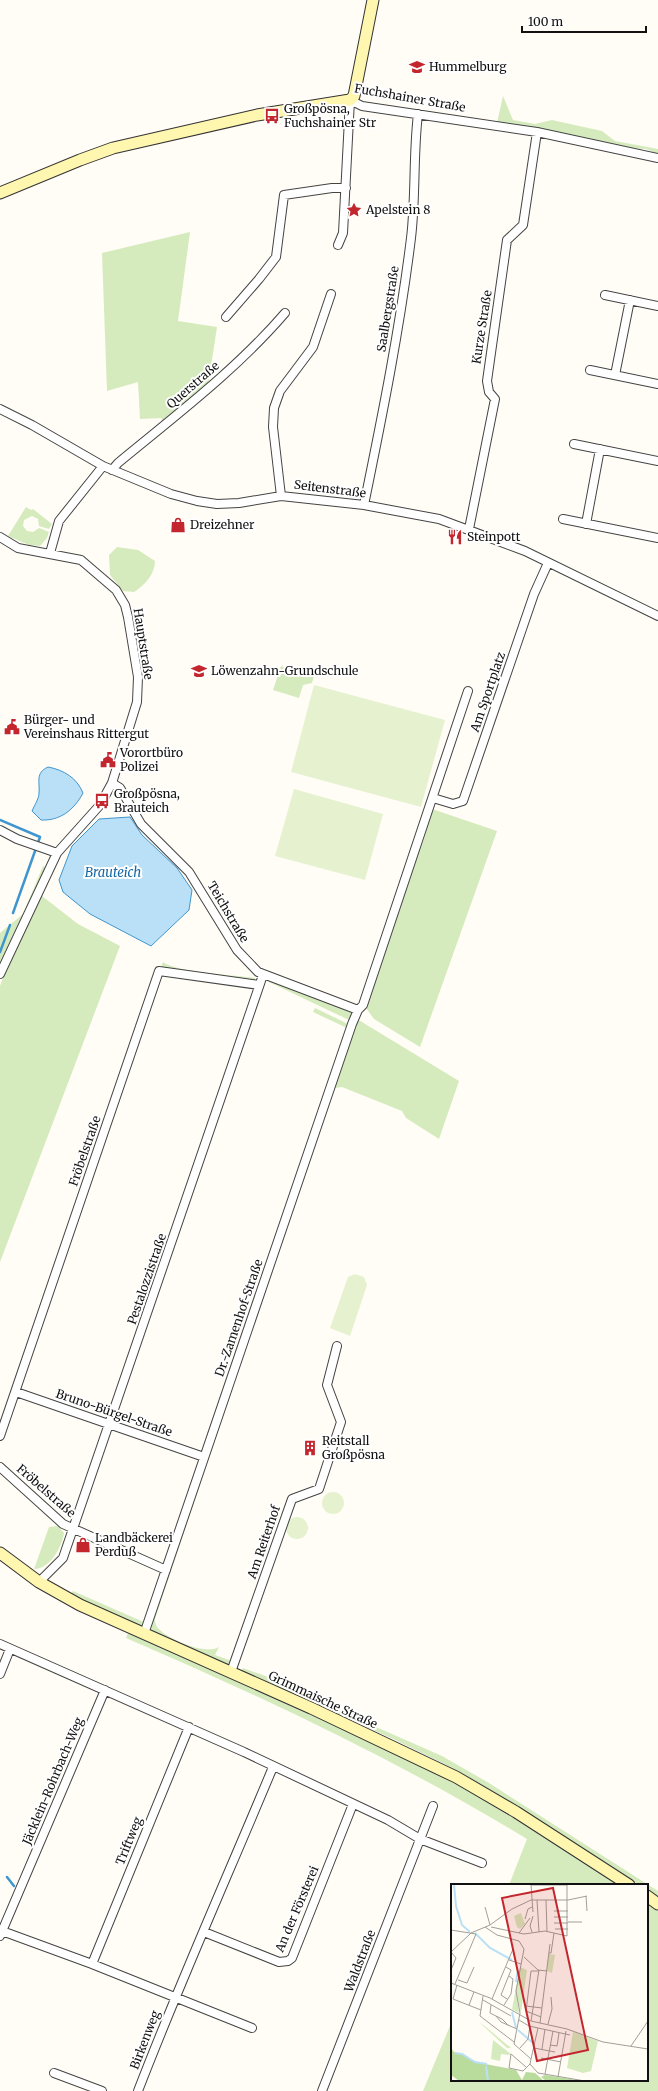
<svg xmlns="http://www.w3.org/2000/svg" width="658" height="2091" font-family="Merriweather,serif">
<rect width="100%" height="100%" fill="#fffdf5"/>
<path fill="#d5ebbd" d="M503 96 513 120 535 124 552 120 602 131 615 141 658 149V154L646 149 625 148 497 123Z
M190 232 178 321 217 327 208 386 161 424 162 418 140 419 138 382 107 391 102 253Z
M26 507 31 510 33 509 52 524 49 529 39 526 38 519 32 516 24 520 23 526 27 531 33 532 39 528 49 532 47 538 40 546 29 545 8 536Z
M117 547 138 550 155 561C155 574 145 585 134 592L123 591 110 575 109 555Z
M281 666 314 676 312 683 303 685 299 698 273 690Z
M432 809 497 831 420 1047 374 1019 366 1008 418 852C424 845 429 820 432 809Z
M43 866 47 868 0 964V933L23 914Z
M42 896 78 924 120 946 0 1262V986L9 962Z
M163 962C178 973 235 975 255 978V982L171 970 161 967Z
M269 981 351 1010 352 1015 349 1020 269 982Z
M315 1008 348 1024 347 1028 313 1012Z
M357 1019 459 1081 439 1139 406 1118 402 1111 342 1087 335 1088 332 1092 155 1619C155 1623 156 1627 160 1630 170 1640 206 1655 219 1647L215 1655 232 1661 229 1666 152 1632 151 1624Z
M58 1526 64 1533C62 1547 50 1569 34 1569L49 1527Z
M73 1591 146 1623 140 1627 71 1594Z
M128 1633 380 1745 450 1780 526 1825 619 1885H509L527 1839C399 1761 263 1697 126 1638Z
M243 1668C255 1673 274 1677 283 1686L442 1756 489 1783 658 1891V1898L647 1891V1885H638C573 1843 509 1798 440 1762 375 1729 308 1700 241 1671Z
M647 1903 658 1911V2091H423L452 2021V2080H647Z"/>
<path fill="#e6f2cf" d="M314 685 445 720 421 807 291 772Z
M294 789 383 814 365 880 275 856Z
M355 1274 364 1277 367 1285 350 1336 330 1328 348 1277Z
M322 1503a11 11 0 1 1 22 0a11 11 0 1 1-22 0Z
M286 1528a11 11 0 1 1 22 0a11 11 0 1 1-22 0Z"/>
<path fill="#b9e0f7" stroke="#3f96cf" d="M48 767C64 770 77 778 83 793 74 810 60 821 41 820L32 811C34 806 39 799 39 793 40 782 35 773 48 767Z
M130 817 142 835 177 868 192 890 189 910 151 946 90 914 63 892 59 880 72 846 99 819Z"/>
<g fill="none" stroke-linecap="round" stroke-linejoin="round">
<path stroke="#3f96cf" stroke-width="2.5" d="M0 820 40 837 13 913
M0 952 10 925
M7 1877 14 1886"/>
<defs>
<path id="street" d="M338 245 343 233 350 100 362 106 537 132 658 158
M605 295 658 306
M226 317 259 279 276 257 284 195 332 188H346
M590 370 658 384
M615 375 630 300
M0 409 32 425 103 466 171 494 197 501 217 504 239 503 281 496 364 505 439 519 525 551 658 616
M574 444 658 461
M112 470 118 463C176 415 236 370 285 313
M281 496 273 427 274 408 280 391 313 347 331 294
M364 505C382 417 400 328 411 238 416 197 413 155 418 114
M563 519 658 538
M586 524 600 449
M469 529 495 399 489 392 487 381 507 240 523 225 537 132
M0 537 18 548 81 560 116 590 125 605 128 617 138 677 137 702 112 783 100 805 57 853 0 974
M50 553 59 521 103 466
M112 783 120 788 141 824 189 872 237 950 258 972 358 1010
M433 798 453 804 463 801 534 594 548 563
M0 830 17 839 57 853
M16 1392 204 1457
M0 1436 159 971 259 985
M0 1467 63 1524 166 1570
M39 1582 63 1558 65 1552 263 975
M144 1634 352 1024 358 1010 363 1005 468 691
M0 1644 244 1752 388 1820 420 1839 482 1863
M231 1672 292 1499 319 1489 341 1422 327 1385 337 1346
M0 1674 10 1649
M2 1931 92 1964 252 2028
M204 1932 279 1962 288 1961 292 1958 353 1804
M0 1936 105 1690
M92 1964 189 1727
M54 2073 102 2091
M138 2091C180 1982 228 1875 273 1767
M322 2091 433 1806"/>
<path id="secondary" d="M0 193 80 160 113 148 257 115 350 100 354 96 373 0
M0 1553 39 1582 80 1605 311 1708 456 1777 516 1812 629 1885
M647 1896 658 1904"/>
</defs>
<use href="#street" stroke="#444" stroke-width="10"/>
<use href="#secondary" stroke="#333" stroke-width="13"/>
<use href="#street" stroke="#fff" stroke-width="8"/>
<use href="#secondary" stroke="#fff6b0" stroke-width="11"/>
</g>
<defs>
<symbol id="school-bare" viewBox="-9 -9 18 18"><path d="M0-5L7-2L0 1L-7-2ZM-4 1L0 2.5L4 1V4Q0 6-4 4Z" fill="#c4262e" stroke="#fff" stroke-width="2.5" paint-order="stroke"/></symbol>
<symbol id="bus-bare" viewBox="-9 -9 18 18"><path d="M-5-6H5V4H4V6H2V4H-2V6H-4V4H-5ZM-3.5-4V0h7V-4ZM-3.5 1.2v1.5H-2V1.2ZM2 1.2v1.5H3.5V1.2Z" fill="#c4262e" stroke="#fff" stroke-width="2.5" paint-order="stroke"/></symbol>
<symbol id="sight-bare" viewBox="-9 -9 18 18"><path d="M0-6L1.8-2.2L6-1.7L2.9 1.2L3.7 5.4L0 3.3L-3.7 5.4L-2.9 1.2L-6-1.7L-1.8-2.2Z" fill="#c4262e" stroke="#fff" stroke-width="2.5" paint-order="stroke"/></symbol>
<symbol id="shop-bare" viewBox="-9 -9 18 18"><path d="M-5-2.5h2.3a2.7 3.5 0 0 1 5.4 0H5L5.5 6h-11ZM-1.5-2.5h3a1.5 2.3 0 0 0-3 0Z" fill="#c4262e" stroke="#fff" stroke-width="2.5" paint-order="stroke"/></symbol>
<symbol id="restaurant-bare" viewBox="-9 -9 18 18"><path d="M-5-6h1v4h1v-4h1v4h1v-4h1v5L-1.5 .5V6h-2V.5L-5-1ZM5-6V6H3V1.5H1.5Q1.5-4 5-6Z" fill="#c4262e" stroke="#fff" stroke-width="2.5" paint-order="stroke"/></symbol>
<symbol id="civic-bare" viewBox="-9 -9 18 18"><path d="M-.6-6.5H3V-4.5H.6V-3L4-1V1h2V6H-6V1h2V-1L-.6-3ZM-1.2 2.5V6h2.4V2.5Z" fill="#c4262e" stroke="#fff" stroke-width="2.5" paint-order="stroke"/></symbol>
<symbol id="building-bare" viewBox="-9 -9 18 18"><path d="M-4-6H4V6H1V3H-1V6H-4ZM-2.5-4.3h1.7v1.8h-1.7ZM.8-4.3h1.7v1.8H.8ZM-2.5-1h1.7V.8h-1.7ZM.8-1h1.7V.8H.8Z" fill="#c4262e" stroke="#fff" stroke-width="2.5" paint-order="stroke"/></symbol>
</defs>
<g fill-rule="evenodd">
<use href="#school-bare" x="406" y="56" width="22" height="22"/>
<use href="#bus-bare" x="261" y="105" width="22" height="22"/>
<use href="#sight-bare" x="343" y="199" width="22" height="22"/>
<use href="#shop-bare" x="167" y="514" width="22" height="22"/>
<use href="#restaurant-bare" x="444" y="526" width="22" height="22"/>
<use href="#school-bare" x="188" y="660" width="22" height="22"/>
<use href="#civic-bare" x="1" y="716" width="22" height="22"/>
<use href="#civic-bare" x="97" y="749" width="22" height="22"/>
<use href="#bus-bare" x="91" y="790" width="22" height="22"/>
<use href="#building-bare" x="299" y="1437" width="22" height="22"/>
<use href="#shop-bare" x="72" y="1534" width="22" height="22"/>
</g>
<g text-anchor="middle" stroke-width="4" stroke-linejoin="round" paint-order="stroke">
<g font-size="12" fill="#111" stroke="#fff" text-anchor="start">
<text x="429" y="71">Hummelburg</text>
<text x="284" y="113">Großpösna,<tspan x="284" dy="14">Fuchshainer Str</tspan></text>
<text x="366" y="214">Apelstein 8</text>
<text x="190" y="529">Dreizehner</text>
<text x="467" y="541">Steinpott</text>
<text x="211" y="675">Löwenzahn-Grundschule</text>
<text x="24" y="724">Bürger- und<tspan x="24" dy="14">Vereinshaus Rittergut</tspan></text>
<text x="120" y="757">Vorortbüro<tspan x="120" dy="14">Polizei</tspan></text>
<text x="114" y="798">Großpösna,<tspan x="114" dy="14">Brauteich</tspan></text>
<text x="322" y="1445">Reitstall<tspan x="322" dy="14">Großpösna</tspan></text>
<text x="95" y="1542">Landbäckerei<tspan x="95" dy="14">Perduß</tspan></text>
</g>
<g font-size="12" fill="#111" stroke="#fff">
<text transform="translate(410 98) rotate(10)" y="4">Fuchshainer Straße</text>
<text transform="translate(388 309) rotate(-81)" y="4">Saalbergstraße</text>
<text transform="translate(482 327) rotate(-81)" y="4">Kurze Straße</text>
<text transform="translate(193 385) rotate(-41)" y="4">Querstraße</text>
<text transform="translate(330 489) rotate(7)" y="4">Seitenstraße</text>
<text transform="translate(143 644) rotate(81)" y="4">Hauptstraße</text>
<text transform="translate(488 692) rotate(-71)" y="4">Am Sportplatz</text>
<text transform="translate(228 912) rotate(59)" y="4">Teichstraße</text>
<text transform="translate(85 1151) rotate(-71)" y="4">Fröbelstraße</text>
<text transform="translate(147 1279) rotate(-71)" y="4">Pestalozzistraße</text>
<text transform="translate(239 1318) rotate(-71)" y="4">Dr.-Zamenhof-Straße</text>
<text transform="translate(114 1413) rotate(19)" y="4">Bruno-Bürgel-Straße</text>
<text transform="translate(46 1491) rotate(41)" y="4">Fröbelstraße</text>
<text transform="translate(264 1542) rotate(-71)" y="4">Am Reiterhof</text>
<text transform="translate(323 1700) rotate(25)" y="4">Grimmaische Straße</text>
<text transform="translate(53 1781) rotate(-67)" y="4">Jäcklein-Rohrbach-Weg</text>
<text transform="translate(129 1841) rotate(-68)" y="4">Triftweg</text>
<text transform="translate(297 1909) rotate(-67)" y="4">An der Försterei</text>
<text transform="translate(360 1961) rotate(-69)" y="4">Waldstraße</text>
<text transform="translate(145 2040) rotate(-69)" y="4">Birkenweg</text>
</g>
<g font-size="13" font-style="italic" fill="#1768a6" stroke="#fff">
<text x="113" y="877">Brauteich</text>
</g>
</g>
<g transform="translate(451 1884)">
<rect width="197" height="197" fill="#fffdf5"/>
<path d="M70 29 74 40 69 45 66 43 63 32ZM98 70 104 71 101 89 96 87ZM69 83 76 86 70 129 66 112 68 129 61 125ZM27 137 36 144 60 164H56ZM110 143 147 157 140 187 132 189 116 184 122 148ZM42 156 60 170 59 171 50 170 49 177 40 175Z" fill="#d5ebbd"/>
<path d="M0 164 3 168 11 170 24 178 65 186 71 196 75 188 84 189 93 197H8L0 191ZM94 191 132 197H95L90 193Z" fill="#b9dc9c"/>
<path fill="none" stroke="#b9e0f7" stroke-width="2" d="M3 0 5 22 11 41 19 48M24 49 39 64 61 76M65 98 67 86M61 128 65 144M67 146 82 159M4 169 11 170 24 178 36 180M35 182 37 197"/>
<path fill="none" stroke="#a09f9a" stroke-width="1" d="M80 1H116M80 1 82 28M135 12 136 27M86 16 88 48M95 16 96 48M34 23 39 41M103 27H117M103 33H117M74 35 77 25 81 23M117 38H131M103 39H117M34 43 46 51 68 57 73 65 65 107 69 129 63 160 80 175 79 180 87 189 134 197M40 43 73 50 94 47 116 52V0M104 45H117M0 46 25 50 4 100M81 48 79 42 82 32M20 49 39 41 61 25 80 16H117L136 12M68 49 79 34M0 68 20 49M98 69H100L103 49M73 73 87 86 96 87M58 76 70 80M55 83 60 86 50 111 56 115M0 86 5 74 0 68M88 87H80L75 127 90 133M7 96 16 99 23 83M0 99 39 114 80 137 116 145 152 158 197 165M6 101 2 115 30 126M32 112 29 132 63 158M41 115 62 65M32 116 60 132M18 121 23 108M40 121 39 129 51 135 58 142M53 121 60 110 62 95 58 92M75 122 91 124M45 132 50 138 66 145M68 136 78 142 119 151M80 137 88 86M89 139 99 60M97 140 101 125 100 113M99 161 106 162 108 149M180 162 197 137M69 164 77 155 79 142M83 164 104 168M91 165 94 145M90 174 110 178M80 175 87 144M75 183 60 170 58 184 72 187 79 180M94 190 102 147M107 193 115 147"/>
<path fill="#c4262e" fill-opacity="0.15" stroke="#c4262e" stroke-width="2" d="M102 4 137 166 86 177 51 14Z"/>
<rect width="197" height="197" fill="none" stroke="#111" stroke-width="2"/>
</g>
<path d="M522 26v6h124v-6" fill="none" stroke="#111111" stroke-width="2"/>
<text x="528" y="26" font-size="12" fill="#111111" stroke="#ffffff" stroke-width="3" paint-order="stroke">100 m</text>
</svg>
